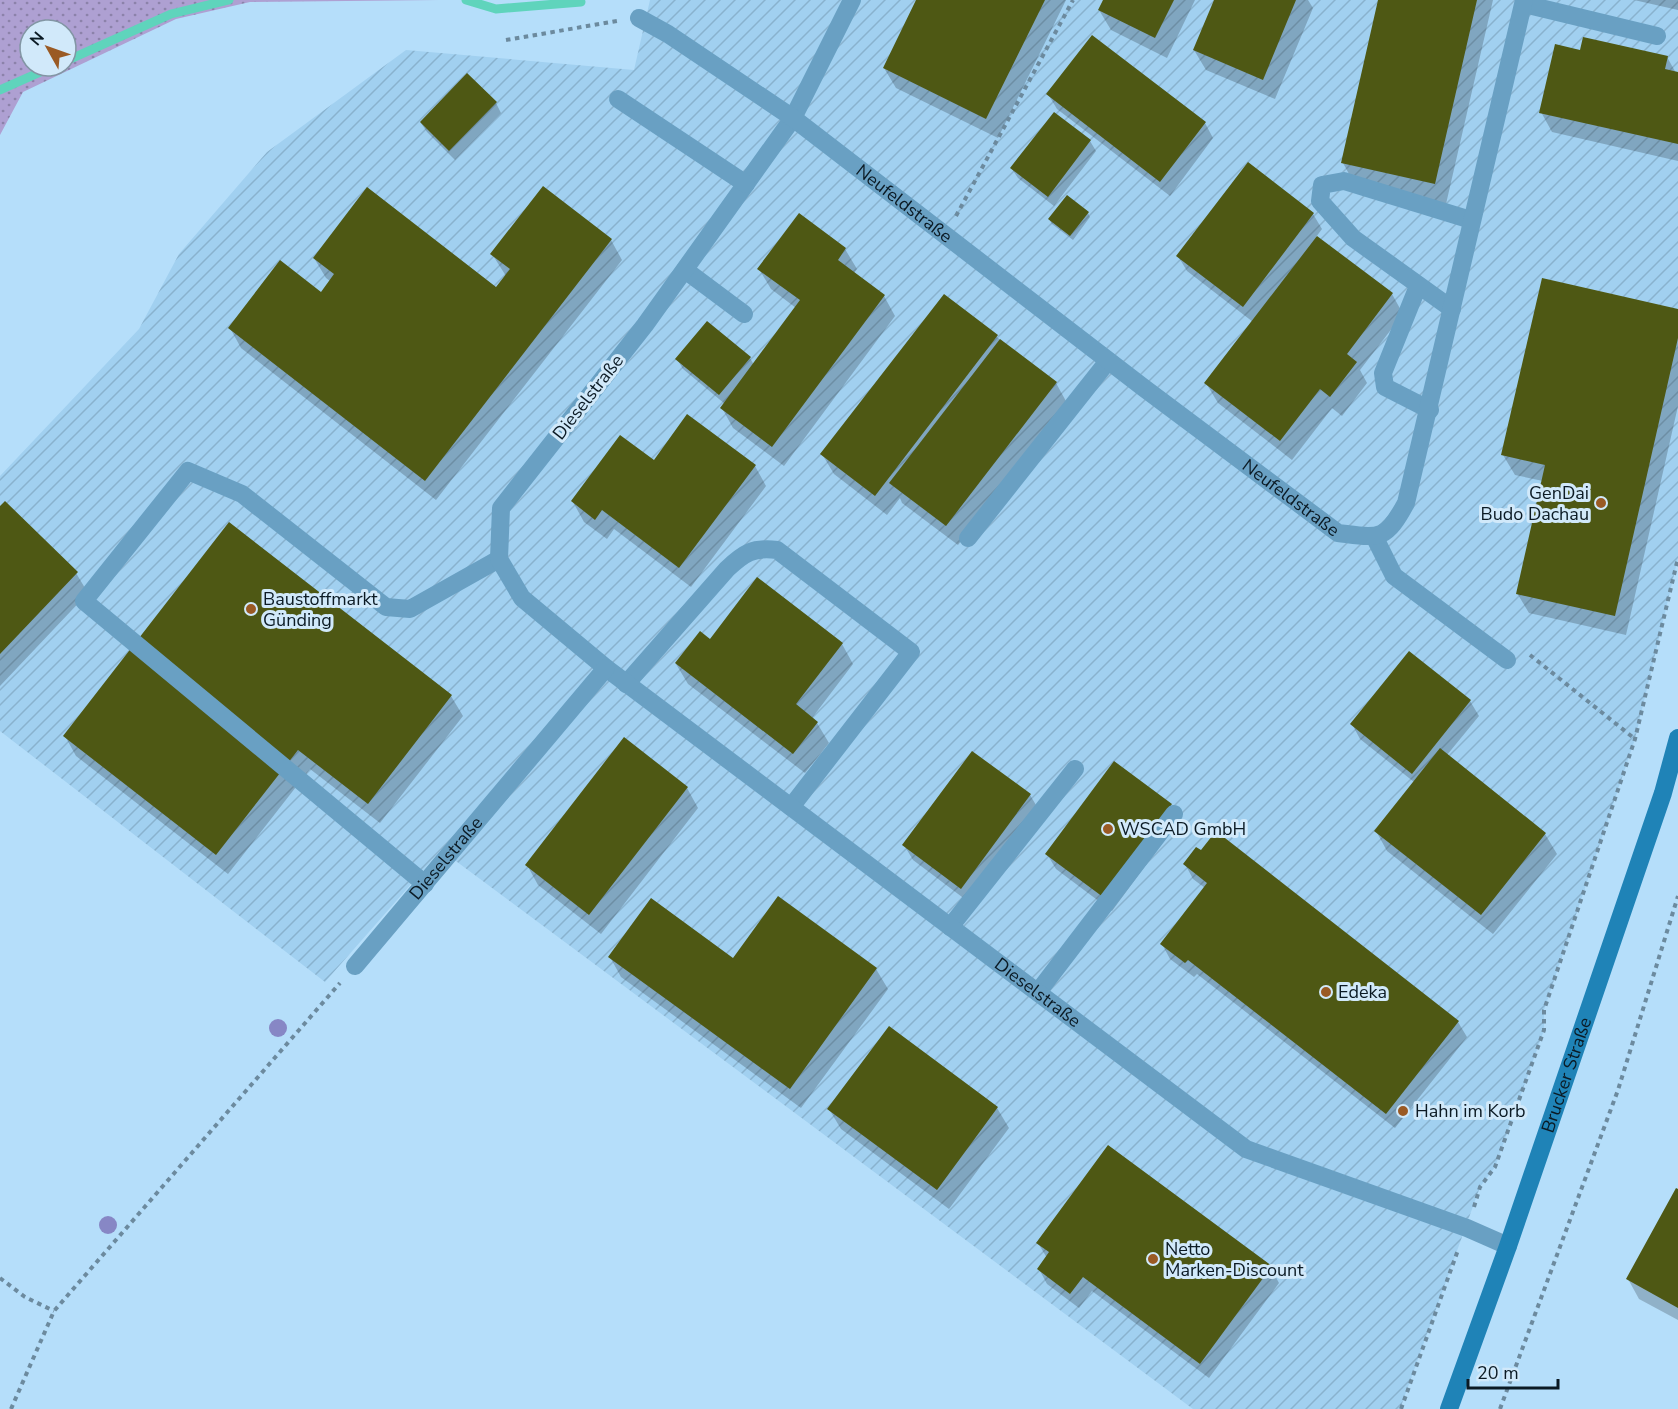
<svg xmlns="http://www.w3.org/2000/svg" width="1678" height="1409" font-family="'Nunito Sans',sans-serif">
<defs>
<pattern id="industrial-furrows" width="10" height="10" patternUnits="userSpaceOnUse" patternTransform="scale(1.5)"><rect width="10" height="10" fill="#a1d0f0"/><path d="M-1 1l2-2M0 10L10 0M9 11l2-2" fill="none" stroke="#89b2ce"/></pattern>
<pattern id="grass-dots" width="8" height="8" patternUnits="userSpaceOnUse" patternTransform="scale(1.5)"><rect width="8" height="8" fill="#aea0d2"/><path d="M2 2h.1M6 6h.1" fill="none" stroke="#8c82aa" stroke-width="1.8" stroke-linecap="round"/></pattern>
</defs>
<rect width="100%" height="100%" fill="#b5defa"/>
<path fill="url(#industrial-furrows)" d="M650 0H1678V558L1635 739 1544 1010V1030L1495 1167 1480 1187 1400 1409H1193L441 850 325 982 0 731V476L139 329 179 254 267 152 406 50 634 70Z"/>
<path fill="url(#grass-dots)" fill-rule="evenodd" d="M0 0H439L250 2 176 19 23 92 0 135ZM30 30H66V66H30Z"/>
<path fill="#0003" d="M918 0H1066L998 138 896 88 884 68Z
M1104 0H1195L1167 58 1111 30 1099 10Z
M1215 0H1308L1313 8 1275 99 1206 70 1194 50Z
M1380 0H1493L1446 204 1354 183 1343 163Z
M1634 0H1678V10Z
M1582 51 1667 57 1676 73H1678V161L1552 132 1541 112Z
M1048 94 1205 123 1213 138 1170 196 1057 109Z
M496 103 501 113 455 160 427 132 421 123Z
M1054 114 1090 141 1096 151 1054 206 1018 178 1012 169Z
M1248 164 1313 214 1322 229 1316 237 1392 294 1403 314 1360 370 1367 383 1342 416 1332 408 1292 460 1218 403 1206 383 1253 322 1187 271 1178 256Z
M1088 213 1090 217 1073 240 1052 224 1049 219Z
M611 240 622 260 436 500 241 348 230 328 321 294 330 281 326 278 314 258 497 289 506 276 492 254Z
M845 249 857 269 854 273 884 296 895 316 784 466 733 428 722 408 725 404 683 369 677 359 750 358 754 365 796 308 771 289 759 269Z
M944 296 1056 383 1067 403 958 545 902 503 900 498 887 515 834 474 822 454Z
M1678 310V406L1626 635 1529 613 1517 593 1543 481 1515 475 1503 455Z
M654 462 755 466 766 486 691 587 614 529 607 539 584 522 573 502Z
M0 508 76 573 88 593 0 686Z
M710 641 842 644 853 664 812 718 817 723 829 743 805 773 688 684 676 664Z
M451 696 463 716 380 823 310 769 228 874 76 756 65 736Z
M1470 701 1479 716 1447 755 1545 834 1557 854 1493 934 1387 851 1376 831 1414 782 1360 739 1352 724Z
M687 788 698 808 601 934 538 885 527 865Z
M1030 795 1039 810 970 903 913 860 904 845Z
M1171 805 1179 820 1112 911 1056 869 1047 854Z
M1185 864 1458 1022 1467 1037 1395 1128 1197 974 1194 977 1170 959 1162 944 1205 888 1193 879Z
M778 898 876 969 888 989 801 1108 621 977 610 957 733 960Z
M997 1108 1009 1128 949 1209 841 1129 829 1109Z
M1678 1191V1320L1639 1299 1628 1279Z
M1038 1243 1271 1268 1279 1283 1209 1378 1092 1291 1079 1308 1047 1284 1039 1269 1047 1258Z"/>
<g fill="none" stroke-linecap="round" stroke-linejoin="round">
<path stroke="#5fd4bc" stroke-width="9" d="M466 0 496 9 581 2
M66 61 171 14 229 0
M0 90 54 66"/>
</g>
<path fill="#4e5814" d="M916 0H1045L986 119 883 68Z
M1103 0H1174L1155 38 1098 10Z
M1214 0H1296L1263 80 1193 50Z
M1378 0H1477L1435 184 1341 163Z
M1092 35 1206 122 1160 182 1046 94Z
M1583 37 1668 56 1665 69 1678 72V144L1539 113 1555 44 1580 50Z
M467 73 497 102 449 151 420 122Z
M1054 112 1091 140 1048 197 1010 168Z
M1248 162 1314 213 1243 307 1176 256Z
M543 186 612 239 425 481 228 328 280 260 321 292 334 274 313 258 367 187 496 287 510 269 490 254Z
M1067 195 1089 212 1070 236 1048 219Z
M799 213 846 248 838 260 885 295 772 447 720 408 800 300 757 269Z
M1317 236 1393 293 1347 354 1357 362 1330 397 1320 389 1280 441 1204 383Z
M1542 278 1678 309V338L1615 616 1516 594 1545 465 1501 455Z
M944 294 998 335 875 496 820 454Z
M707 321 751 357 719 395 675 359Z
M1000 339 1057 382 946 526 889 483Z
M687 414 756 465 679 568 602 510 595 520 571 501 620 435 654 460Z
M5 501 78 572 0 654V506Z
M229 522 452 695 368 804 298 750 216 855 63 736Z
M757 577 843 643 796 704 818 722 793 754 675 663 700 631 710 639Z
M1409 651 1471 700 1412 774 1350 724Z
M624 737 688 787 589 915 525 865Z
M1440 748 1546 833 1481 915 1374 831Z
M972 751 1031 794 961 889 902 845Z
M1114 761 1172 804 1103 897 1045 854Z
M1216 831 1459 1021 1386 1114 1188 960 1185 963 1160 944 1207 883 1183 864 1196 847 1201 850Z
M778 896 877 968 790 1089 608 957 651 898 733 958Z
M889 1026 998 1107 937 1190 827 1109Z
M1108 1145 1272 1266 1200 1364 1083 1277 1070 1294 1037 1269 1049 1252 1036 1243Z
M1676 1188 1678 1189V1308L1626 1279Z"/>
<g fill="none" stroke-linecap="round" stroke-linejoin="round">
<path stroke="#6c8a9e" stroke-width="4" stroke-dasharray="4.5 4.5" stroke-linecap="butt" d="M506 40 617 21
M956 216 1073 0
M1530 655 1635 739
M1474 1207 1480 1187 1495 1167 1544 1030V1010L1635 739 1678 558
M0 1278 25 1297 54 1311
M11 1409 54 1311 340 983
M1401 1409 1458 1250
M1500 1409 1618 1090 1678 896"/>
<path stroke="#69a0c3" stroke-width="18" d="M1524 4 1657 36
M685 270 744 314
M1418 286 1383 373 1385 387 1430 410
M1452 309 1353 238 1320 201 1322 185 1344 181 1471 220
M968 538 1108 361
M1375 538 1394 576 1507 660
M626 684 727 569C744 553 753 547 777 550L911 652 791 807
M425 884 84 601 188 471 242 494 386 607 410 609 499 559
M950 927 1075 769
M1038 992 1174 814"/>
<g stroke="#69a0c3" stroke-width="18">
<path id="s1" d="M852 0 793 118 645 325 501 508 499 559 522 598 606 668 1246 1149 1467 1228 1508 1246"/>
<path id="s2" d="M639 18 668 34 793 118 1144 388 1338 533C1379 538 1385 542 1406 503L1524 0"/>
<path d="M618 99 746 184"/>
<path id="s3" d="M355 966 606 668"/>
</g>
<path stroke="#1f83b7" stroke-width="18" id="s4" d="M1449 1409 1508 1246 1663 793 1678 738"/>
</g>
<g fill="#8787c5">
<circle cx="278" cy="1028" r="9"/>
<circle cx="108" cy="1225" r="9"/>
</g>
<g fill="#9a5a24" stroke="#d1e9fa" stroke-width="2">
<circle cx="1601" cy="503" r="6"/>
<circle cx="251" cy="609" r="6"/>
<circle cx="1108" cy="829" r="6"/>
<circle cx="1326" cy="992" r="6"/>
<circle cx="1403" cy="1111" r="6"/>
<circle cx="1153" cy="1259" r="6"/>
</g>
<g text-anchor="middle" stroke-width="6" stroke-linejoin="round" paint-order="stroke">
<g font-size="18" fill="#0b1a24" stroke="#d1e9fa">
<text dy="6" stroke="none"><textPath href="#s2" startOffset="324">Neufeldstraße</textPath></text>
<text transform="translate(588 397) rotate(-52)" y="6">Dieselstraße</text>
<text dy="6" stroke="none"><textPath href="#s2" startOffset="810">Neufeldstraße</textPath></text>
<text dy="6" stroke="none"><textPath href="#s3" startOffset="141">Dieselstraße</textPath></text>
<text dy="6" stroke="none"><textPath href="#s1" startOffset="1365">Dieselstraße</textPath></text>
<text dy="6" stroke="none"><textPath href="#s4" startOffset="354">Brucker Straße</textPath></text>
</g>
<g font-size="18" fill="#0b1a24" stroke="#d1e9fa" text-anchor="start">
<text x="1589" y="499" text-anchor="end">GenDai<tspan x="1589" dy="21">Budo Dachau</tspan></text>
<text x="263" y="605">Baustoffmarkt<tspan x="263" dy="21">Günding</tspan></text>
<text x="1120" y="835">WSCAD GmbH</text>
<text x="1338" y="998">Edeka</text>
<text x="1415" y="1117">Hahn im Korb</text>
<text x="1165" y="1255">Netto<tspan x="1165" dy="21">Marken-Discount</tspan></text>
</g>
</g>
<g transform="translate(48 48) rotate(310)"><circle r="28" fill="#d1e9fa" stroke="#8296a4" stroke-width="1.5"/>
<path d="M0-4.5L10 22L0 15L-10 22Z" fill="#9a5a24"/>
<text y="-9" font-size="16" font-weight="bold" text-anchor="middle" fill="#0b1a24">N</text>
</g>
<path d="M1468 1379v9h90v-9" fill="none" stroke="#0b1a24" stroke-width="3"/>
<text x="1477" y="1379" font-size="18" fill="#0b1a24" stroke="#d1e9fa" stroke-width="4.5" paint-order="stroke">20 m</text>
</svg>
